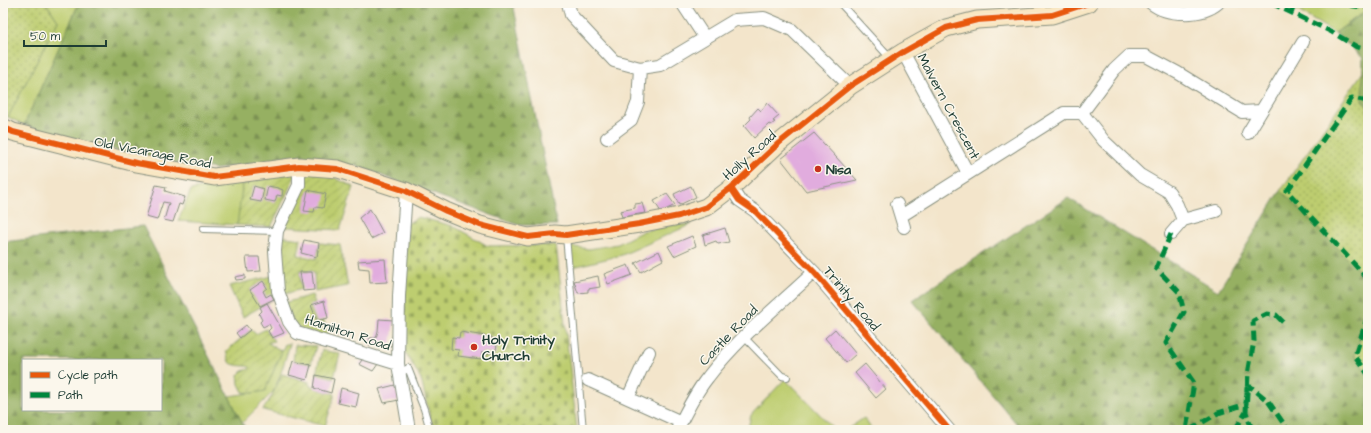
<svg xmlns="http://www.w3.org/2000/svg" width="1371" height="433" font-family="'Architects Daughter',sans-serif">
<defs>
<pattern id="forest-firs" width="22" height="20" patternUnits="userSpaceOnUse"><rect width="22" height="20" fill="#96b062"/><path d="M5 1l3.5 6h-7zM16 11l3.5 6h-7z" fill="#7a9052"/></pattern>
<pattern id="cemetery-stones" width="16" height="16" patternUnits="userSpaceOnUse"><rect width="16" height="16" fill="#bdcd70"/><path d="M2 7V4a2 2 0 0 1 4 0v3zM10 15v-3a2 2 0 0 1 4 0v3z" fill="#99a85d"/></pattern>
<pattern id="park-dots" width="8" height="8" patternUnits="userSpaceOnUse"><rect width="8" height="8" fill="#bdcd70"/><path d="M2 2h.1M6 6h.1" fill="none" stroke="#99a85d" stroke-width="1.8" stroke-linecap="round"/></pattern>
<pattern id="garden-furrows" width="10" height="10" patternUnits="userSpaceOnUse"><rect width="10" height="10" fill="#bdcd70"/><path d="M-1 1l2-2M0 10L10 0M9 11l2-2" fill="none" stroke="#99a85d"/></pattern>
</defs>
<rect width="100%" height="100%" fill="#fbf7ec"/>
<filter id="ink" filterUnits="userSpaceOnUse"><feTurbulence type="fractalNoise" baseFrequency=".025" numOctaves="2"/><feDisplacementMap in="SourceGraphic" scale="8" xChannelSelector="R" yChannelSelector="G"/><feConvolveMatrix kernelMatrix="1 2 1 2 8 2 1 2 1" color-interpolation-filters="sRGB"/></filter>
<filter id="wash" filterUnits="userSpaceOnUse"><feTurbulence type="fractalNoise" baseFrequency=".012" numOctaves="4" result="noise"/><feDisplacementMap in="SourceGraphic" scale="16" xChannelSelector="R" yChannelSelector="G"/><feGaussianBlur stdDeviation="0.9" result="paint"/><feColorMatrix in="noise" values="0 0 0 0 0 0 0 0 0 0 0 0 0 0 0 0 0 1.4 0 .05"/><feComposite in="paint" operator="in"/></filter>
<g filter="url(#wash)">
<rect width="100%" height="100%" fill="#f3e5cb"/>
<path fill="#bdcd70" stroke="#6e8552" d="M46 3H79L24 125 8 117 58 21Z
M1281 3H1368V9L1335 33 1293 8Z
M230 182H241C243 199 242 209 237 225L178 221 191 190Z
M692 224 622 255 569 268 567 246 589 249 618 244 643 231 673 225Z
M285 344H290L280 376 273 392 242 423 229 396 265 391Z
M785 379 835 430H749L748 428 751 415Z
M864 418 872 430H846Z"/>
<path fill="url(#forest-firs)" stroke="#5a764b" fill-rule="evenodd" d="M79 3H513L557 225H519L356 166 304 157 216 169 141 157 24 125Z
M1368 9V108L1362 100 1363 58 1335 33Z
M1281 190 1368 280V315L1355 356 1368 374V430H1022L912 300 1068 198 1218 291Z
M143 226 246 430H3V242ZM23 360H161V410H23Z"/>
<path fill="url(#cemetery-stones)" stroke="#6e8552" d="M418 217 453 226 488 246 556 245 577 430H448L432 426 421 379 404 350 407 224Z"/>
<path fill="url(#park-dots)" stroke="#6e8552" d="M3 3H46L58 21 8 117 3 115Z
M1363 72 1362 100 1368 108V280L1281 190Z
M1368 315V374L1355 356Z"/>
<path fill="url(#garden-furrows)" stroke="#6e8552" d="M314 168 354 187 340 230 284 227 302 171Z
M297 172 271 227 237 225 243 182Z
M280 236 301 239 298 255 316 259 320 243 340 245 348 286 315 292 314 272 300 271 301 289 282 295Z
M273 276 274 299 243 317 229 286Z
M312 295 315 303 309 304 316 322 324 321 329 338 303 330 290 321 284 303Z
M266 329 274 341 268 343 282 351 265 391 252 393 243 392 239 384 238 375 242 371 249 369 250 367C242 365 236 367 229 362L226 351 251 330 256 334Z
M295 345 316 346 311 364 293 361Z
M322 350 340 354 334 378 316 373Z
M282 374 309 382V385L321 390 335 394 325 426 263 410 272 396Z"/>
<g id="blocks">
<path fill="#e1acde" d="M767 103 779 116 773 121 775 122 771 125 769 124 754 138 744 126 751 119 750 117 758 108 761 111Z
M814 133 857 180 806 191 781 159Z
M156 185 166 187 165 191 185 197 182 205 179 204 173 222 164 220 169 203 163 202 157 220 146 217Z
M254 186 264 189 261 202 250 200Z
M268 186 278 188 283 190 282 196 277 195 275 202 265 200Z
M691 186 696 197 679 205 674 194Z
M308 190 326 194 323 208 315 207 314 212 304 211Z
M667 194 675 205 661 212 654 201Z
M642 203 645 213 622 217 620 211 635 208V204Z
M370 209 383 233 371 239 359 218Z
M725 228 729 242 718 244 716 241 705 245 703 235Z
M692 236 696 246 674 256 668 246Z
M304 240 319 243 317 257 301 253Z
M659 251 663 260 641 272 635 263Z
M246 257H259L261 271 248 272Z
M385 259 387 282 370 283 369 269 359 268 358 261Z
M628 265 632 275 608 284 604 274Z
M300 272H312L314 290 303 291Z
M245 275V279L236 280 235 277Z
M598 276 600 287 588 289V292L578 293 574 281Z
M263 281 267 288 263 291 266 297 271 294 274 299 260 306 250 290Z
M324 301 328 318 317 321 311 305Z
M267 303 284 333 272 338 268 331 271 328 269 324 263 327 260 322 262 320 259 314 262 311 260 307Z
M379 319 394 320 391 346 369 345 370 338H376L378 331Z
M246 325 250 330 240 338 236 333Z
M835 329 856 354 846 363 825 338Z
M460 332 492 337 491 344 497 345 495 354 482 352 481 359 458 356 459 350 451 349 452 337 459 338Z
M365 356 378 364 373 371 359 364Z
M293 361 311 365 307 380 289 375Z
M865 364 886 389 876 398 855 373Z
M316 375 334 379 331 393 314 388Z
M395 385 399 400 384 403 379 389Z
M341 388 359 393 356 407 338 403Z"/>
</g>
</g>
<g filter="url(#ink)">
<use href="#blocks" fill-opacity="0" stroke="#899180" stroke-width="1"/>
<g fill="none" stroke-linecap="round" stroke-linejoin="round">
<defs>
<path id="lane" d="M840 3 890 58
M203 229 277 231
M566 236 583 430
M744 337 782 376 787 377
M400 374 408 368 424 409 430 430"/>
<path id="street" d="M568 3 571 15 614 61 640 68 660 65 735 20 764 18 792 30 850 86
M682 3 705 38
M1151 3C1167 16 1202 17 1218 3
M903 52 968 173
M1082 113 1104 141 1140 175 1169 192 1177 205 1183 220
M1248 133 1303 42
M607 138 631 120 638 102 640 68
M299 166V185L277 231 275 251 278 291 289 322 297 333 398 364
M731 188 739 200 755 211 814 272 949 430
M406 191 399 296 398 364 409 430
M897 204 904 227
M901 216 1064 113H1082L1114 70 1129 56H1146L1178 73 1242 112 1261 111
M1171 234 1183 220 1216 211
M588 380 681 422
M628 398 649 352
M677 430C686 412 695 393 708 377 738 338 778 306 814 272"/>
<path id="secondary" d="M3 127 13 132 136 163 214 177 299 166 338 169 406 191 446 211 480 225 528 237 555 234 566 235 639 224 679 216 706 207 731 188 779 143 850 86 903 52 946 28 977 20 1052 15 1089 3"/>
</defs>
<use href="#lane" stroke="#899180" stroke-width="8"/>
<use href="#street" stroke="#899180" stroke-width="14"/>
<use href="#secondary" stroke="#899180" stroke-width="19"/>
<use href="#lane" stroke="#fff" stroke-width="6"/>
<use href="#street" stroke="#fff" stroke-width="12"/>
<use href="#secondary" stroke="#f9e7c3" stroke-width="17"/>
<path stroke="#00873e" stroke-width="5" stroke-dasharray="10 5" stroke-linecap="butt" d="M1271 3 1332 32 1357 47 1368 51
M1335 3 1368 8
M1291 12 1296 3
M1368 101 1352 98 1287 191 1368 279
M1171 234 1156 268 1179 292 1184 312 1166 343 1194 383 1186 430
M1368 315 1355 356 1368 374
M1190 430 1218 413 1246 404 1247 388 1251 387 1268 401 1288 430
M1235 430 1246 412
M1252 430 1246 412 1248 374 1254 341 1253 321 1267 314 1276 315 1286 325"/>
<defs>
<path id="cycleway" d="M3 127 13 132 136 163 214 177 299 166 338 169 406 191 446 211 480 225 528 237 555 234 566 235 639 224 679 216 706 207 731 188 779 143 850 86 903 52 946 28 977 20 1052 15 1089 3
M731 188 739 200 755 211 814 272 949 430"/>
</defs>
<use href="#cycleway" stroke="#fbf7ec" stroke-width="8"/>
<use href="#cycleway" stroke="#e8590c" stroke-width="6"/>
</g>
</g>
<g fill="#c8321e" stroke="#fbf7ec" stroke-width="1.5">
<circle cx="818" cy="169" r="4"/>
<circle cx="474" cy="347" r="4"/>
</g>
<g text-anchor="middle" stroke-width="3" stroke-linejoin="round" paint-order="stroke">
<g font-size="14" fill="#1f3d34" stroke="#fbf7ec">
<text transform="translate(949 106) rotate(62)" y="5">Malvern Crescent</text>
<text transform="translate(153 152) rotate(11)" y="5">Old Vicarage Road</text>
<text transform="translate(749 155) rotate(-42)" y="5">Holly Road</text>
<text transform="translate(852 298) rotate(50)" y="5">Trinity Road</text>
<text transform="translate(348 332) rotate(18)" y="5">Hamilton Road</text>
<text transform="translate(728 335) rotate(-46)" y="5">Castle Road</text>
</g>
<g font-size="14" font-weight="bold" fill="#1f3d34" stroke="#fbf7ec" text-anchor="start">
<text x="826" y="174">Nisa</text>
<text x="482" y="344">Holy Trinity<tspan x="482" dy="16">Church</tspan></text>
</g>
</g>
<rect width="1371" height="433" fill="none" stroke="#fbf7ec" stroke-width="16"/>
<rect x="22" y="359" width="140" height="52" fill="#fbf7ec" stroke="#a3ada2"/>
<rect x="30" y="372" width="20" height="6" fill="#e8590c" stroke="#a3ada2"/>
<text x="58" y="379" font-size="12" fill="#1f3d34">Cycle path</text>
<rect x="30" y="392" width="20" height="6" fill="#00873e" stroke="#a3ada2"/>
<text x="58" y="399" font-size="12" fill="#1f3d34">Path</text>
<path d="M24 40v6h82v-6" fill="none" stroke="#1f3d34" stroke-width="2"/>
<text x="30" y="40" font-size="12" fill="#1f3d34" stroke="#fbf7ec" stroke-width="3" paint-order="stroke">50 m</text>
</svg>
